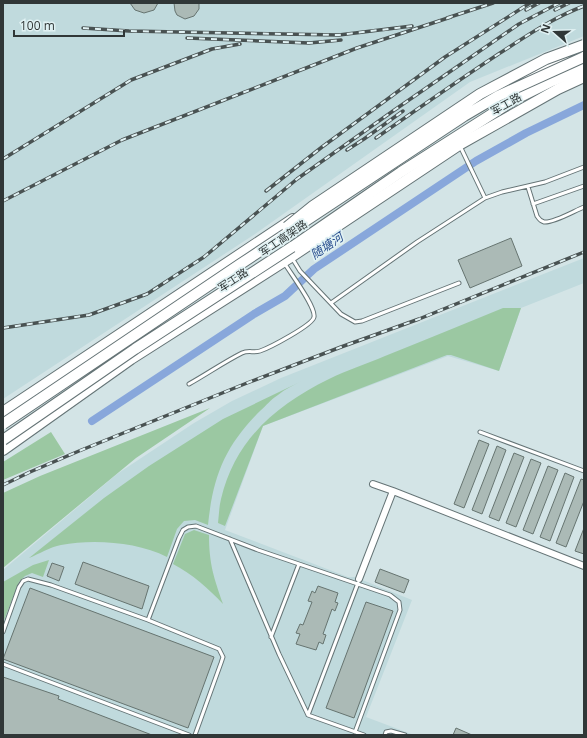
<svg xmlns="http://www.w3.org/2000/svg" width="587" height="738" font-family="'Open Sans','Noto Sans SC',sans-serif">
<rect width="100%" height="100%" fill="#d3e4e6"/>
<path fill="#c0dadd" d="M3 3H584V36L470 82 255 234 3 399Z
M584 258V283L521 308 499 371 448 356 263 426 225 530 348 577H355L412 600 366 717 414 735H3V570L117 474 194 423 232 401 281 378Z"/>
<path fill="#9bc8a2" d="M503 308H521L499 371 451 355H447L263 426 225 526 218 523C219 515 219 507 221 499 235 440 276 405 329 379 347 370 366 364 385 356 425 340 464 324 503 308Z
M302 381C294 385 285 389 278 395 271 399 266 406 260 411 225 446 213 476 208 525L195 520 184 521 177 529 167 557C137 542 94 539 61 545 50 547 39 554 29 558L104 498 149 466 223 419Z
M210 408 136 458 3 568V493L40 476Z
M51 432 65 454 3 480V462Z
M194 530 209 535C209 564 214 578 223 604 208 588 192 574 173 564L185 534Z
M49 560 43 577 32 573 25 576 19 582 3 623V582L33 565Z"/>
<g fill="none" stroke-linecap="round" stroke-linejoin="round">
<path stroke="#88a7db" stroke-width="8" d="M92 421 254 314 285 296 314 269 476 161 526 133 584 105"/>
</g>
<path fill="#abbab6" stroke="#667470" d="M130 3H158L154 10 144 13 135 10Z
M174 3H199V9L194 16 185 19 177 15 175 11Z
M511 238 522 266 470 288 458 260Z
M479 440 489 444 464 508 454 504Z
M497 446 506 450 482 514 472 510Z
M514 453 524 457 499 521 489 517Z
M531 459 541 463 516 527 506 523Z
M548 466 558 470 533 534 523 530Z
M565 473 574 477 550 541 540 537Z
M581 479 584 480V501L566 547 556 543Z
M584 528V554L575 551Z
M83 562 149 586 142 609 75 584Z
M52 563 64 567 59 581 47 576Z
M380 569 409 580 404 593 375 582Z
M318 586 338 593 335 602 338 603 335 611 332 609 323 634 326 635 323 644 319 642 316 650 296 644 300 634 296 633 300 624 303 625 312 602 308 601 312 591 315 593Z
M30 588 214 657 188 728 3 659Z
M366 602 393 611 354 718 326 708Z
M3 677 59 696 58 699 152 735H3Z
M456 728 472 735H453Z"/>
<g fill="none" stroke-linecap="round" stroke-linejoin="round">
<defs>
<path id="service" d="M460 146 485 198
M528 187 537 216C539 219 540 221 544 222 554 223 574 211 584 207
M533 204 584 186
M292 258 300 271 341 314 355 322 362 321 459 283
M331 303 417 242 485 198 502 192 545 182 584 167
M189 384C207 374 224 362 242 353 248 350 254 353 260 351 269 348 313 325 314 317 316 307 291 274 285 264
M480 432 584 471
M230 539 279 654 308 715 364 735
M148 620 179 538 183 530 188 527 196 526 258 550 390 595 399 602 400 610 355 732
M3 632 19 587 23 581 28 579 51 585 148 620 219 649 223 657 221 663 195 735
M271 637 299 564
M3 664 189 735
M308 715 358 583
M385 735 386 732 391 731 405 735"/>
<path id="minor" d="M373 484 393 491
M359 579 393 491 584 566"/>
<path id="primary" d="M462 110 532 73 584 52
M3 412 293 219
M3 450 131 359 291 257 459 145 558 89 584 77"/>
<path id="trunk" d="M292 247 401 172 514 100 552 81 584 68"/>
</defs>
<use href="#service" stroke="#657476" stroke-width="5"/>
<use href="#minor" stroke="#657476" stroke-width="8"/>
<use href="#primary" stroke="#657476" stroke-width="12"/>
<use href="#trunk" stroke="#657476" stroke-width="12"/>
<use href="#service" stroke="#fff" stroke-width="3"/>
<use href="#minor" stroke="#fff" stroke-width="6"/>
<use href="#primary" stroke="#fff" stroke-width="10"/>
<use href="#trunk" stroke="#fff" stroke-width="10"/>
<defs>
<path id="rail" d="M526 10 539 3
M555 10 569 3
M447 18 493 3
M83 28 129 31 339 35 412 26
M187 38 309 43 341 40
M376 138C416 110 456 82 497 55 525 37 552 18 584 6
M347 150 364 139 403 111
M3 159 131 80 212 49 240 44
M266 191 322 147 445 57 530 3
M3 201 122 140 357 48 451 17
M3 328 89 315 147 294 204 257 297 179 393 111 519 24 559 3
M3 485 30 472 79 451 247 383 341 347 419 319 584 252"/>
</defs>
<use href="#rail" stroke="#495252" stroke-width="3.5"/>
<use href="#rail" stroke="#e0f1f3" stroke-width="2" stroke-dasharray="6" stroke-linecap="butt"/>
<defs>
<path id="trunk-bridge" d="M287 227 313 206 480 94 546 59 584 45
M3 424 239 265 464 116 498 96 584 57
M3 440 135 349 292 247"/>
</defs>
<use href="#trunk-bridge" stroke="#657476" stroke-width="12" stroke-linecap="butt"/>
<use href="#trunk-bridge" stroke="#fff" stroke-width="10"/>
</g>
<g text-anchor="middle" stroke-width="3.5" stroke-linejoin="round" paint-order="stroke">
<g font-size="11" fill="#303737" stroke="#e0f1f3">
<text transform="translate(506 104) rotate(-29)" y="4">军工路</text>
<text transform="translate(283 238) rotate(-34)" y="4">军工高架路</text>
<text transform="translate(233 280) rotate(-33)" y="4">军工路</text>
</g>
<g font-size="12" font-style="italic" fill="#2a4f8f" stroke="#e0f1f3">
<text transform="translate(327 246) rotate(-34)" y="4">随塘河</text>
</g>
</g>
<rect width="587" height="738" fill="none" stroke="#303737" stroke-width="8"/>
<g transform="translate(555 32) rotate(290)" stroke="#e0f1f3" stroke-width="3" paint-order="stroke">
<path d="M0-3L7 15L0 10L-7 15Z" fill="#303737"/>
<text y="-6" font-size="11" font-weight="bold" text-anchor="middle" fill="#303737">N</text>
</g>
<path d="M14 30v6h110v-6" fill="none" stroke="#303737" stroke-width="2"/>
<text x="20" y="30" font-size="12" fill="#303737" stroke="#e0f1f3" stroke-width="3" paint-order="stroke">100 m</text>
</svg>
